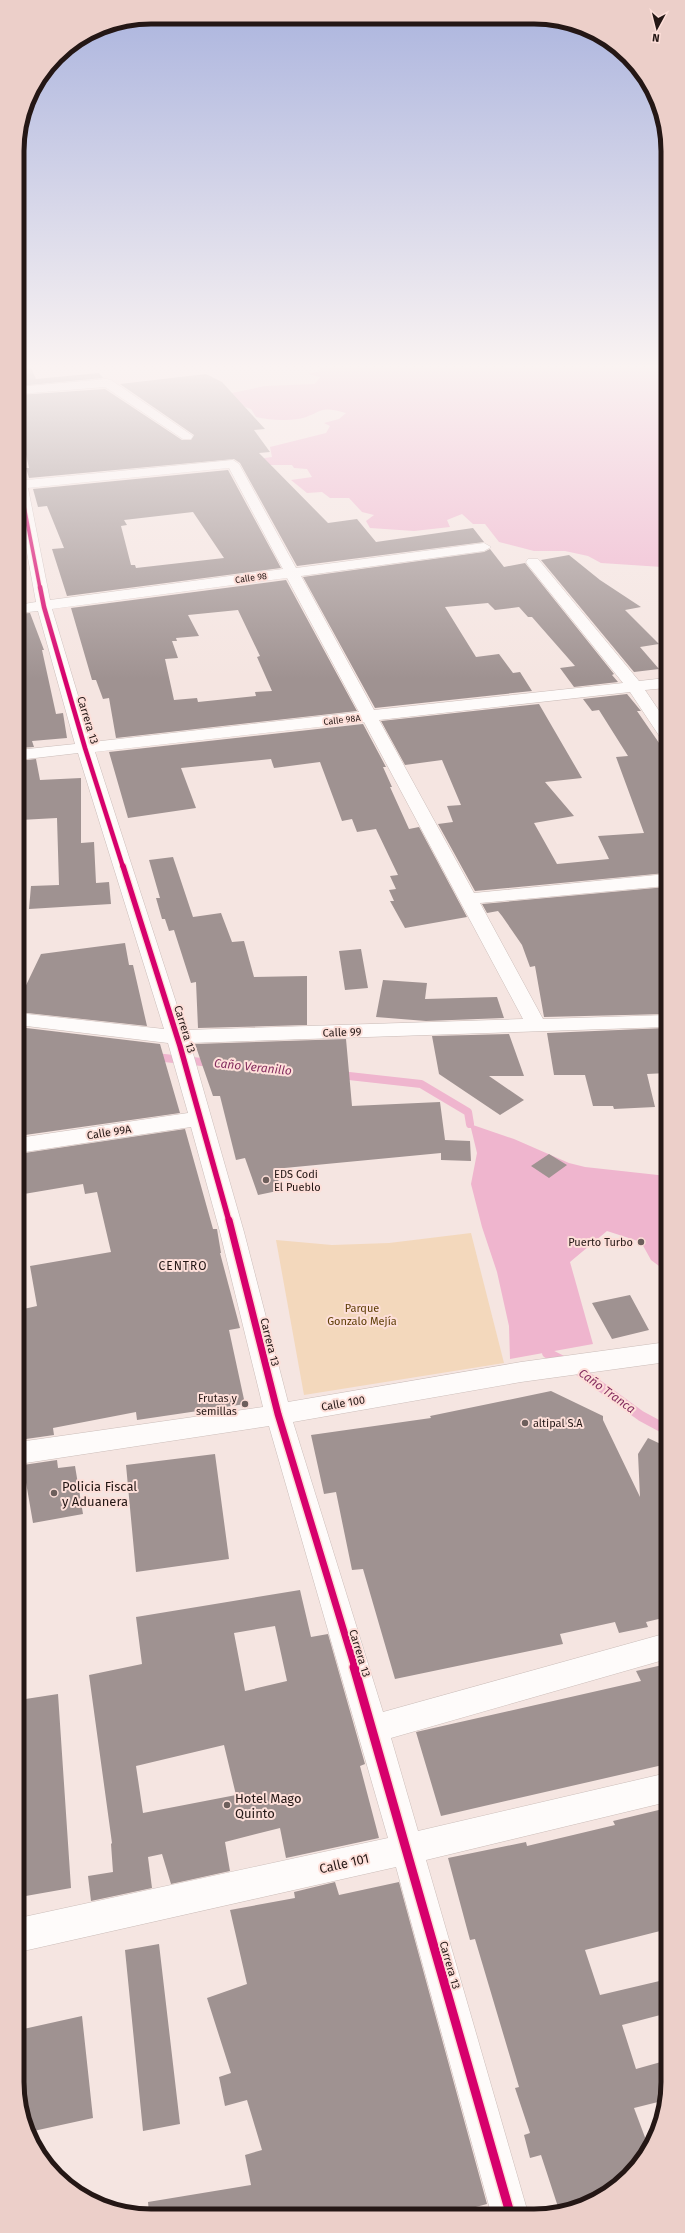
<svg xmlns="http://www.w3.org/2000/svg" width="685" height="2233" font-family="'Fira Sans',sans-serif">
<rect width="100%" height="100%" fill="#f5e5e1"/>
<path fill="#f3d8bc" d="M471 1233 504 1363 304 1395 276 1240 332 1245 389 1243Z"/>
<path fill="#efb5ce" d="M317 366H666V562L662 567 601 563 588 556 565 551H534L499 542 485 524H473L462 514 447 520 450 527 414 531 370 528 366 521 374 515 362 512 349 498H330L322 492 307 493 291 480 312 477 307 469 294 468 292 465H269L251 460 272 457 270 447 326 433 330 426 324 423 339 419 346 413C317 404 322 414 298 419 284 421 269 420 256 417L251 409 245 407 227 394 265 386 315 384 320 377 308 374 321 371Z
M470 1124 514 1139 569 1163 585 1167 667 1176V1272L651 1260 641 1242 607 1231 570 1262 593 1344 510 1359 509 1326 497 1272 482 1227 471 1184 477 1153Z"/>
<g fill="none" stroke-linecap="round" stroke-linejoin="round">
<path stroke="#efb5ce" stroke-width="8" d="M155 1057 211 1063
M340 1075 421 1084 468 1112 470 1124"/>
<path stroke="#efb5ce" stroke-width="10" d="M547 1353 565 1362
M575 1368 641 1416 667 1430"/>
</g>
<path fill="#9f9291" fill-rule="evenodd" d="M18 366H30L36 379 99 373 103 378 18 386Z
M206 374 222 382 265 429 254 430 270 452 259 453 328 523 357 519 376 542 473 528 484 542 297 566 240 463 234 459 29 478 26 468H29L19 423H22L18 409V395L105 389 182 440H191L194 435 120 384Z
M228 470 281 568 67 596 52 549 64 548 47 506 38 507 33 489ZM193 512 224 558 136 568 135 565H131L121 526 127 525 124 520Z
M490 549 504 567 525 563 614 674 612 675 618 682 574 687 560 668 575 666 532 617H528L519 607 495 610 488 603 445 607 476 657 499 654 513 673 520 672 532 691 375 708 303 577 484 552Z
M569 555 600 580 641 607 625 610 659 644 640 647 659 669 634 672 541 560Z
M286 580 357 711 116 738 109 698 103 699 96 680H92L71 608ZM238 610 260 656 257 657 272 691 255 692 256 696 198 702 197 698 174 700 165 659 178 658 172 641H177L176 638 199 636 188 615Z
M18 586H20L26 602 18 604Z
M30 613 44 650H42L56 714 63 713 67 738 32 741 34 747 18 748V663H22L18 645V614Z
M627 694 641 711H637L666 753V873L475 891 438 824 453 822 447 806 461 805 442 760 405 765 381 721 539 704 582 778 545 782 574 816 534 823 557 864 609 859 598 836 644 833 616 757 628 756 599 710 592 711 583 699Z
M363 724 386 767H383L392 787H390L409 829 419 827 467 917 405 928 390 901H394L389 890 396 889 390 876 398 875 376 829 357 832 352 819 342 821 320 762 274 768 271 759 181 768 196 808 128 818 109 752Z
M36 759 40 780 81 778V843L94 842 96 883 109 882 111 904 29 909 31 886 59 885 57 818 20 820 21 808H18V761Z
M173 857 193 917 221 913 232 942 244 941 254 977 307 976V1025L198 1028 196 982 191 983 174 930 169 931 165 919H162L156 898H160L149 860Z
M666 887V1014L544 1017 535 966 530 967 522 945 502 916 498 911 487 913 482 904Z
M125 943 129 965H133L147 1026 18 1012V1002L41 954Z
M361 949 368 988 345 990 339 951Z
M383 980 427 983 425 999 497 997 504 1018 426 1021 376 1017Z
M18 1027 160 1044 180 1113 18 1136Z
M666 1028 667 1073 647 1074 655 1107 614 1109 613 1106H593L585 1075H554L547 1033Z
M509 1034 524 1076H489L524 1100 500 1115 439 1074 432 1036Z
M346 1039 352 1106 440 1102 445 1140 470 1141 471 1161 441 1160V1153L274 1169 282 1190 258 1195 245 1158 236 1160 220 1096H213L195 1044Z
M185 1129 213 1229H217L221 1253H220L240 1328 229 1330 245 1404 137 1420 136 1412 53 1428 54 1435 19 1440V1310L37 1306 30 1266 111 1252 97 1192 85 1194 83 1184 18 1195V1154Z
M549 1154 567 1165 549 1178 531 1166Z
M630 1295 649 1330 612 1339 592 1303Z
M551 1391 603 1416V1420L640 1497 638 1454 648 1438 667 1447V1617L646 1622 648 1627 619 1633 615 1622 560 1634 563 1644 395 1679 363 1569 352 1570 336 1492 324 1494 311 1435 431 1418 430 1416Z
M215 1454 229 1559 136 1572 126 1465Z
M57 1460 58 1468 75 1466 83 1514 33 1523 23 1465Z
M300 1590 311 1637 328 1634 365 1764 360 1766 379 1838 286 1858 280 1828 225 1842 230 1871 171 1884 162 1854 148 1857 152 1888 91 1901 88 1876 113 1872 111 1844 112 1843 89 1675 142 1664 136 1617ZM275 1626 287 1681 245 1691 234 1633ZM224 1745 236 1795 143 1813 136 1766Z
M667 1664V1764L441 1816 416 1732 641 1681 636 1671Z
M58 1694 71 1888 20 1897 19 1700Z
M667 1808 668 1929 585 1950 600 1995 668 1979V2013L622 2025 636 2069 668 2060V2090L666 2100 634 2108 649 2148 635 2170 601 2198 560 2213 541 2155 530 2158 524 2135 530 2133 515 2088 519 2087 475 1939 470 1940 448 1858 526 1842 527 1846 615 1825 613 1821Z
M335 1882 339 1895 399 1882 487 2204 453 2213H149L148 2202 251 2185 245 2155 262 2150 247 2100 225 2106 219 2077 231 2073 207 1998 247 1984 230 1910 295 1898 294 1892Z
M159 1944 180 2124 143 2131 125 1950Z
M82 2016 93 2118 29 2132 20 2108 19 2030Z"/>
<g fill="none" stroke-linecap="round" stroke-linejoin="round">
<defs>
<path id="minor" d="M107 379 111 380 193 436 191 439H183L105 387 18 394V387Z
M233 460 239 464 296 568 484 543 491 547 484 551 301 576 374 710 623 683 528 565 526 562 528 559H538L639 681 666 678V688L645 690 666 721V738L660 737 630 692 379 720 474 893 666 874V886L480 903 543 1019 666 1015V1027L190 1043 244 1232 288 1402 521 1362 667 1342V1362L521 1382 293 1422 383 1712 667 1633V1659L391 1738 418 1831 667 1773V1802L426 1860 528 2213H491L396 1867 19 1952V1918L388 1838 269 1426 19 1464V1442L263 1407 220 1232 191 1127 18 1153V1138L188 1113 168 1043 18 1025V1013L164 1029 78 753 18 760V750L75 744 38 611 18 613V605L36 602 18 503V471L23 472 26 480ZM229 468 283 569 50 600 28 488ZM287 578 359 712 92 742 52 609ZM364 722 523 1019 185 1030 95 752Z"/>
</defs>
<use href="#minor" stroke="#cbbdb9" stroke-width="1"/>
<use href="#minor" fill="#fefbfa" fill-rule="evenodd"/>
<defs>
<path id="cycleway-far4" d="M18 475 40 588"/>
<path id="cycleway-far3" d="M40 587 44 607 85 748 123 867"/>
<path id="cycleway-far2" d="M123 866 180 1046 229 1221"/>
<path id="cycleway-far1" d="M229 1220 278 1414 355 1668"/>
<path id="cycleway" d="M354 1667 510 2213"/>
</defs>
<use href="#cycleway-far4" stroke="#fddfd9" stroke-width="5"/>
<use href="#cycleway-far3" stroke="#fddfd9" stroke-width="6"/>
<use href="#cycleway-far2" stroke="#fddfd9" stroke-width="8"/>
<use href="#cycleway-far1" stroke="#fddfd9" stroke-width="10"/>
<use href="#cycleway" stroke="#fddfd9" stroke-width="12"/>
<use href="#cycleway-far4" stroke="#d6006c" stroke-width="3.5"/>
<use href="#cycleway-far3" stroke="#d6006c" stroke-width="4.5"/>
<use href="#cycleway-far2" stroke="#d6006c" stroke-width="5.5"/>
<use href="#cycleway-far1" stroke="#d6006c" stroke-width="7"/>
<use href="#cycleway" stroke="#d6006c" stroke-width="9"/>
</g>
<linearGradient id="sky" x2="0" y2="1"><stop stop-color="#abb4de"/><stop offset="0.54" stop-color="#faf3f2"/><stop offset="1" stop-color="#faf3f2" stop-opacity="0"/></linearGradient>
<rect width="685" height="679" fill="url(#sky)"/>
<g fill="#6d5f5c" stroke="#fddfd9" stroke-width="1.5">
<circle cx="266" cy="1180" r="4"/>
<circle cx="641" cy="1242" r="4"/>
<circle cx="245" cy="1404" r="4"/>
<circle cx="525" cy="1423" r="4"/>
<circle cx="54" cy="1493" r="4"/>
<circle cx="227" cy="1805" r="4"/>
</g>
<g text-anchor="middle" stroke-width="4" stroke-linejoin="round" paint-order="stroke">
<g font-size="9" fill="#241715" stroke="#fddfd9">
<text transform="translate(251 578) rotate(-8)" y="3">Calle 98</text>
<text transform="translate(342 720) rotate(-6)" y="3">Calle 98A</text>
</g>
<g font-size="11" fill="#241715" stroke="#fddfd9">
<text transform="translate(88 720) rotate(73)" y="4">Carrera 13</text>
<text transform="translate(185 1029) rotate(73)" y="4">Carrera 13</text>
<text transform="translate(342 1032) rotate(-2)" y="4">Calle 99</text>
<text transform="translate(109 1132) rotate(-9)" y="4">Calle 99A</text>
<text transform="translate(270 1342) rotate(76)" y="4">Carrera 13</text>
<text transform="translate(343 1403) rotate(-10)" y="4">Calle 100</text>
<text transform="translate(360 1653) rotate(73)" y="4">Carrera 13</text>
<text transform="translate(450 1965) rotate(74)" y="4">Carrera 13</text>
</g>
<g font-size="11" fill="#241715" stroke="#fddfd9" text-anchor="start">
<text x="274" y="1178">EDS Codi<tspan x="274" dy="13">El Pueblo</tspan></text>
<text x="633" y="1246" text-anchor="end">Puerto Turbo</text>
<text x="237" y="1402" text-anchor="end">Frutas y<tspan x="237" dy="13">semillas</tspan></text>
<text x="533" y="1427">altipal S.A</text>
</g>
<g font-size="11" fill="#5e3e06" stroke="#fddfd9">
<text x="362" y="1312">Parque<tspan x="362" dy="13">Gonzalo Mejía</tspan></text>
</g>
<g font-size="12" font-style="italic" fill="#842c5e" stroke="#fddfd9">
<text transform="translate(253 1067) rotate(6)" y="4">Caño Veranillo</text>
<text transform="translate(607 1391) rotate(36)" y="4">Caño Tranca</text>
</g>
<g font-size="12" letter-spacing="1" fill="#241715" stroke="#fddfd9">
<text x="183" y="1270">CENTRO</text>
</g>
<g font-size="13" fill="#241715" stroke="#fddfd9" text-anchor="start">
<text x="62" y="1491">Policia Fiscal<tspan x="62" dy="15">y Aduanera</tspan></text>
<text x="235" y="1803">Hotel Mago<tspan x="235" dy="15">Quinto</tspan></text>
</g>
<g font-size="13" fill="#241715" stroke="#fddfd9">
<text transform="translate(344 1863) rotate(-13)" y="5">Calle 101</text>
</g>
</g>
<path d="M0 0H685V2233H0ZM151 24H534A127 127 0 0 1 661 151V2082A127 127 0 0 1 534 2209H151A127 127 0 0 1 24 2082V151A127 127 0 0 1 151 24Z" fill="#eccfc9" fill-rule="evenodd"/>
<path fill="none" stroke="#241715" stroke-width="5" d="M151 24H534A127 127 0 0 1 661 151V2082A127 127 0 0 1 534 2209H151A127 127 0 0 1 24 2082V151A127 127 0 0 1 151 24Z"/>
<g transform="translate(657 28) rotate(187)" stroke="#fddfd9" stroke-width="3" paint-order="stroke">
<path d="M0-3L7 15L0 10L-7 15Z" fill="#241715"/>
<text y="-6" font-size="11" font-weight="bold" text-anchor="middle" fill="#241715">N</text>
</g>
</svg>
